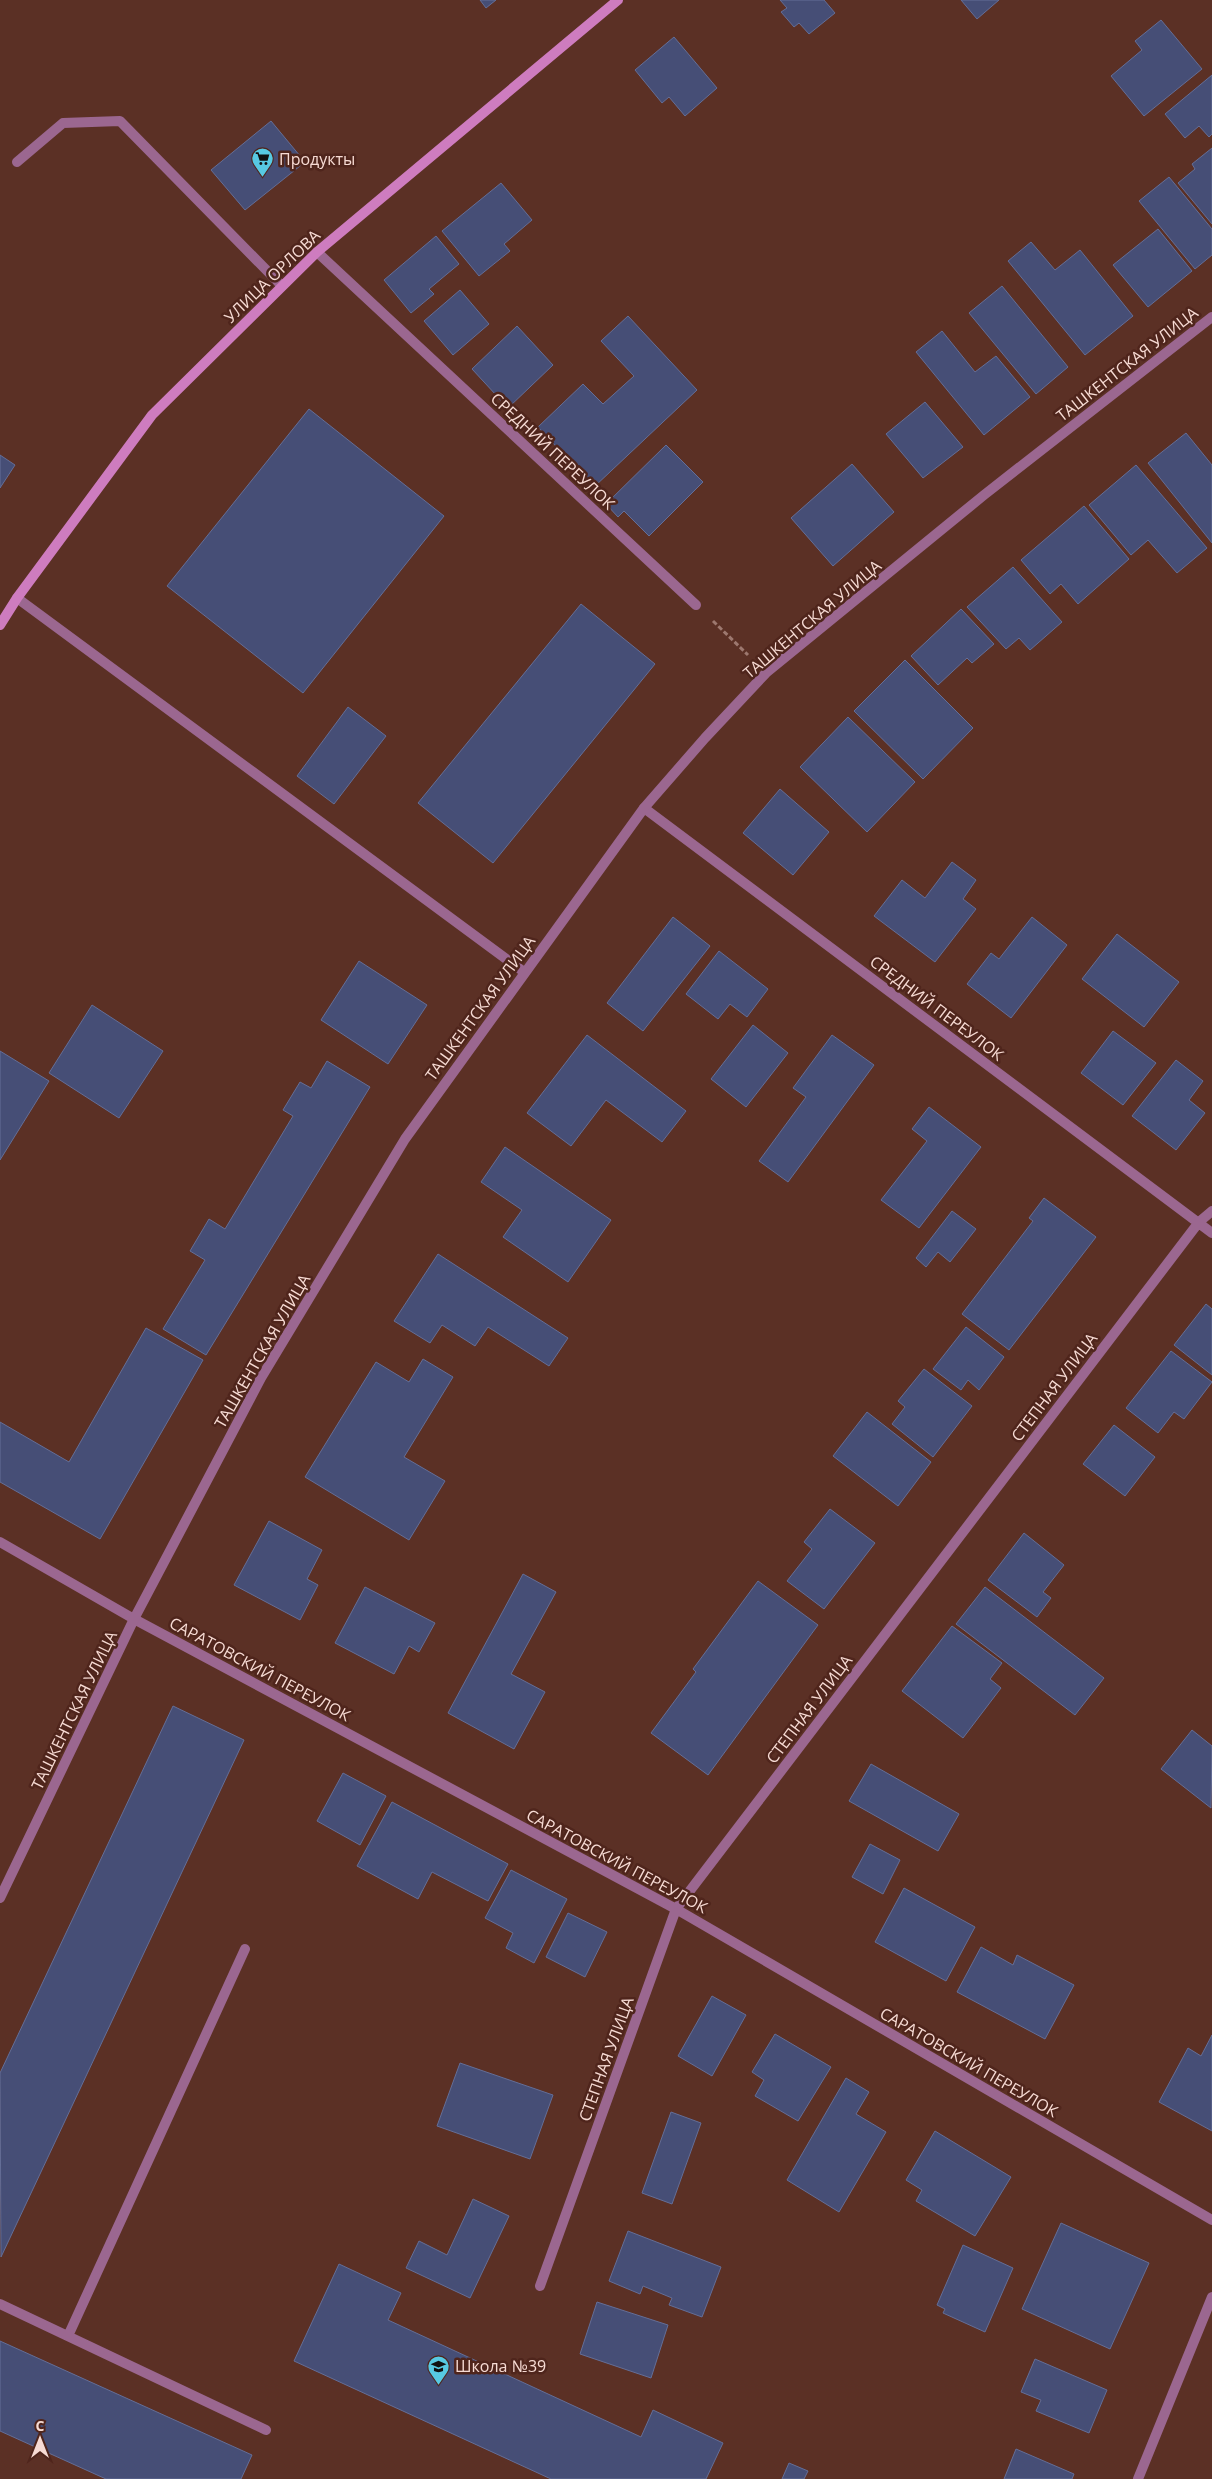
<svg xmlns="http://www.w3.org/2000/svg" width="1212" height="2479" font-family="'Open Sans',sans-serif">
<rect width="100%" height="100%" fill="#5b3025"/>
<path fill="#464e76" stroke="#646e97" d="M480 0H496L486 8Z
M780 0H824L835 13 809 34 799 23 794 27 781 12 787 8Z
M961 0H999L977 19Z
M1161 20 1202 69 1144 116 1111 76 1142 50 1135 41Z
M674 37 717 88 685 116 669 97 662 103 635 70Z
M1212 75V134L1209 137 1199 126 1185 138 1165 114Z
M271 121 305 162 245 210 211 170Z
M1212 148V224L1178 183 1195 169 1192 164Z
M1169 177 1212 229V255L1195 269 1139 201Z
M501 183 532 220 504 244 510 251 479 276 442 231Z
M1158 229 1192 271 1148 307 1113 265Z
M436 236 459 264 429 289 434 294 411 313 384 280Z
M1031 242 1055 270 1080 250 1133 316 1085 355 1008 261Z
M1002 286 1068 367 1036 394 969 313Z
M460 290 489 324 453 355 424 321Z
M628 316 697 390 594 487 538 427 583 384 603 404 634 376 601 341Z
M517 326 553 365 508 408 472 369Z
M942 331 975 372 996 356 1030 397 984 435 916 352Z
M925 402 963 447 923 478 886 434Z
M309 409 444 516 303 693 167 586Z
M1186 433 1212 465V543L1148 463Z
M666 445 703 482 649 536 624 511 618 517 606 504Z
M0 455 15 465 0 488Z
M852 464 894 512 833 566 791 518Z
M1136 465 1207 548 1177 573 1148 540 1131 555 1089 505Z
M1084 506 1129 559 1078 604 1061 584 1050 594 1021 560Z
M1013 567 1062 622 1030 650 1019 638 1006 649 967 607Z
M581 604 655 664 493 863 418 803Z
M961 609 994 644 972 663 967 658 938 685 911 656Z
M905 660 973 728 923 779 854 711Z
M348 707 386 736 334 804 297 776Z
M848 717 915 782 867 832 800 767Z
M780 789 829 832 793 875 743 833Z
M952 862 976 880 963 899 976 909 935 962 874 916 902 880 925 898Z
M673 917 710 946 643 1031 607 1003Z
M1032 917 1067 945 1011 1018 967 984 991 953 999 959Z
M1117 934 1179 982 1144 1027 1082 979Z
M719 951 768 989 747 1017 730 1004 718 1019 686 994Z
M359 961 427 1005 388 1064 321 1020Z
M92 1005 163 1051 119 1118 49 1073Z
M753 1025 788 1053 746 1107 711 1079Z
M1113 1031 1156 1063 1123 1105 1081 1073Z
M587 1035 686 1111 662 1142 606 1100 571 1146 527 1113Z
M832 1035 874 1065 788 1182 759 1161 806 1097 793 1088Z
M0 1051 49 1081 0 1160Z
M1176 1060 1203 1081 1189 1100 1205 1113 1176 1150 1132 1116Z
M327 1061 370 1087 206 1355 163 1329 205 1260 190 1251 209 1219 225 1229 293 1116 283 1110 300 1082 311 1088Z
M929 1107 981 1147 919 1228 881 1200 927 1141 912 1129Z
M505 1147 611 1220 568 1282 503 1237 522 1210 481 1182Z
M1044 1198 1096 1237 1009 1350 962 1314 1033 1221 1029 1218Z
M952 1211 976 1229 950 1262 938 1252 926 1267 916 1258Z
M438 1254 568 1338 549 1366 488 1327 475 1346 442 1325 430 1343 394 1321Z
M1206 1304 1212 1309V1375L1174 1345Z
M966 1327 1004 1357 979 1390 968 1380 961 1390 933 1369Z
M146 1328 203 1360 100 1539 0 1482V1422L69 1462Z
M1171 1351 1212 1382 1184 1419 1174 1412 1158 1433 1126 1408Z
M423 1359 453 1377 404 1457 445 1481 409 1540 305 1477 376 1362 409 1382Z
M924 1369 972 1406 933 1457 892 1424 905 1407 898 1401Z
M867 1412 931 1462 898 1506 833 1456Z
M1114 1425 1155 1457 1125 1496 1083 1464Z
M830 1509 875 1543 824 1609 787 1581 812 1549 804 1542Z
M269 1521 322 1550 307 1579 318 1585 300 1620 234 1585Z
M1024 1533 1064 1565 1043 1592 1051 1598 1037 1617 988 1580Z
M523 1574 556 1592 511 1674 545 1692 514 1749 448 1713Z
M758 1581 818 1625 708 1775 651 1733 696 1672 693 1669Z
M365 1587 435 1623 419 1652 409 1646 394 1674 335 1643Z
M985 1587 1104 1678 1075 1715 956 1624Z
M952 1626 1002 1663 990 1679 1001 1688 963 1738 902 1691Z
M173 1706 244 1740 1 2257 0 2073Z
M1192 1730 1212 1746 1211 1808 1161 1769Z
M871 1764 959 1814 938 1851 849 1801Z
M343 1773 386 1796 360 1845 317 1821Z
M392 1802 508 1864 488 1901 432 1872 418 1899 357 1866Z
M870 1844 900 1860 883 1894 852 1877Z
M511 1870 567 1899 534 1963 506 1948 513 1933 485 1918Z
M904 1888 975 1927 946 1981 875 1942Z
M568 1913 607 1932 585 1977 546 1957Z
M981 1947 1013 1965 1017 1955 1074 1985 1045 2039 957 1992Z
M712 1996 746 2015 712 2076 678 2056Z
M775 2034 831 2067 798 2121 755 2096 764 2080 752 2072Z
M1212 2035V2131L1159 2102 1188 2048 1201 2056Z
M460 2063 553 2095 530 2159 437 2126Z
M846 2078 869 2092 856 2114 886 2132 839 2212 787 2180Z
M671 2112 701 2123 672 2204 642 2193Z
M935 2131 1011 2177 975 2236 916 2201 922 2190 906 2180Z
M473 2199 509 2216 470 2298 406 2268 419 2241 447 2255Z
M1061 2223 1149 2263 1110 2349 1022 2309Z
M628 2231 721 2267 702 2317 669 2305 672 2298 643 2286 640 2294 609 2281Z
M963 2245 1013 2268 985 2332 943 2313 945 2309 937 2305Z
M339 2264 401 2293 388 2320 641 2437 653 2410 723 2443 706 2479H551L294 2361Z
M597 2302 668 2325 651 2378 580 2354Z
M0 2341 252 2455 241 2479H106L0 2431Z
M1035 2359 1107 2390 1089 2433 1036 2411 1041 2400 1021 2392Z
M1016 2449 1074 2474 1072 2479H1004Z
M789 2463 808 2471 804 2479H782Z"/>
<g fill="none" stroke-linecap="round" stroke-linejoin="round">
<path stroke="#9d786f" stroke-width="3" stroke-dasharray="5 2.5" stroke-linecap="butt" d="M713 621 748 655"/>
<path stroke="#9b6790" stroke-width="10" d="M17 162 63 123 120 121 282 286
M0 2304 266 2430
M68 2336 245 1949"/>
<path stroke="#9b6790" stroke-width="10" d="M317 252 696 605
M17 598 524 972
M644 808 1212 1233
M0 1542 134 1619 676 1909 1212 2220
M540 2286 676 1909 1199 1222 1212 1211"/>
<path stroke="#9b6790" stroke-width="10" d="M0 1898 134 1619 261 1378 405 1139 644 808 705 738 766 673 984 495 1212 317
M1138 2479 1212 2297"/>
<path stroke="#ce7cbf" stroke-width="10" d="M0 625 17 598 152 415 317 252 618 0"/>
</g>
<defs>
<symbol id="supermarket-pin" viewBox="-11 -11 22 30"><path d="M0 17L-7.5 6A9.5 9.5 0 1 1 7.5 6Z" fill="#57c9e2" stroke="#4f251c"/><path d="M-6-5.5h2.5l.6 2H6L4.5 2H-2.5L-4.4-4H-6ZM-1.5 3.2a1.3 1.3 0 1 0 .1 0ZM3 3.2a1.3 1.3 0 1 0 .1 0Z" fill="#111"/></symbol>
<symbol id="school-pin" viewBox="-11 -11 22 30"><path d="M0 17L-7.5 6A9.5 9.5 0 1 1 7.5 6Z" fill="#57c9e2" stroke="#4f251c"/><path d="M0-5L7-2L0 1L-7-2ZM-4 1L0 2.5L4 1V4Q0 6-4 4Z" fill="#111"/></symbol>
</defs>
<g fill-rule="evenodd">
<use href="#supermarket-pin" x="250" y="146" width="25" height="34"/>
<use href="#school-pin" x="426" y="2354" width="25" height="34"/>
</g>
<g text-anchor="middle" stroke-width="5" stroke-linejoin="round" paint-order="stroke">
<g font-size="16" fill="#f7dbd4" stroke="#4f251c" text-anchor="start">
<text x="279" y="165">Продукты</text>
<text x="455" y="2372">Школа №39</text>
</g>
<g font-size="16" fill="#f7dbd4" stroke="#4f251c">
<text transform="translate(272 276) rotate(-44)" y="6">УЛИЦА ОРЛОВА</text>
<text transform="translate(1127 364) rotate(-38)" y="6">ТАШКЕНТСКАЯ УЛИЦА</text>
<text transform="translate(553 451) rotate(43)" y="6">СРЕДНИЙ ПЕРЕУЛОК</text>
<text transform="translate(812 619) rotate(-40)" y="6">ТАШКЕНТСКАЯ УЛИЦА</text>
<text transform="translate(480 1008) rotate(-54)" y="6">ТАШКЕНТСКАЯ УЛИЦА</text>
<text transform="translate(937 1008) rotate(37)" y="6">СРЕДНИЙ ПЕРЕУЛОК</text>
<text transform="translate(262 1351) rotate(-60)" y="6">ТАШКЕНТСКАЯ УЛИЦА</text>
<text transform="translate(1054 1387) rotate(-53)" y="6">СТЕПНАЯ УЛИЦА</text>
<text transform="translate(260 1669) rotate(28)" y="6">САРАТОВСКИЙ ПЕРЕУЛОК</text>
<text transform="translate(809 1709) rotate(-53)" y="6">СТЕПНАЯ УЛИЦА</text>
<text transform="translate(74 1710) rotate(-64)" y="6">ТАШКЕНТСКАЯ УЛИЦА</text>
<text transform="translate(617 1861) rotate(28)" y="6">САРАТОВСКИЙ ПЕРЕУЛОК</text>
<text transform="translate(606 2059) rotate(-70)" y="6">СТЕПНАЯ УЛИЦА</text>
<text transform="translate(969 2062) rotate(30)" y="6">САРАТОВСКИЙ ПЕРЕУЛОК</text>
</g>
</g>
<g transform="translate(40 2439)" stroke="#4f251c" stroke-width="4" paint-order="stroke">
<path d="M0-4L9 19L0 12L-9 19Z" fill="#f7dbd4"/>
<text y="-8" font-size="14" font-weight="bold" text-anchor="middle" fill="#f7dbd4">С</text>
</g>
</svg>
